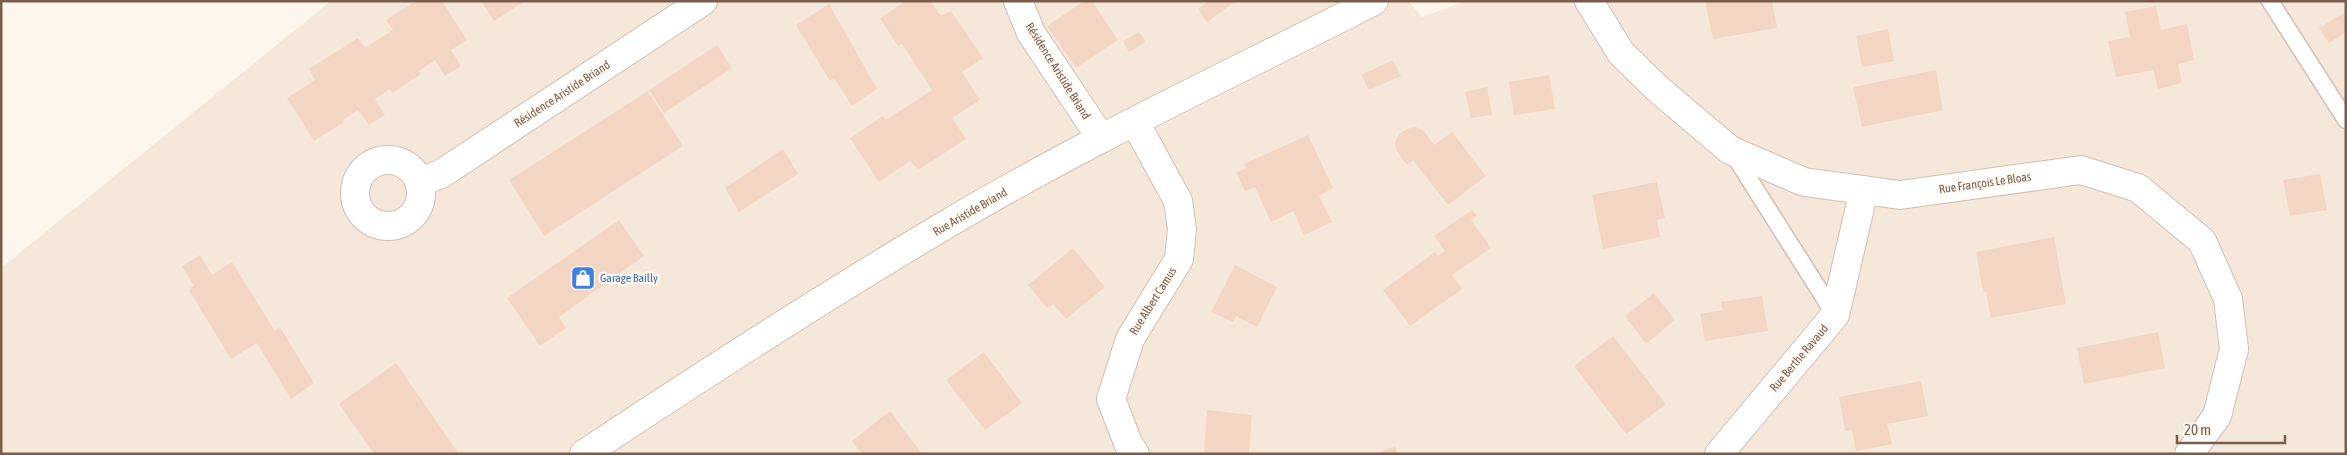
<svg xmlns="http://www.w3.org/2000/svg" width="2347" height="455" font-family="'Asap Condensed',sans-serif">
<rect width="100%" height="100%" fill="#fdf6ec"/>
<path fill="#f5e8da" d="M331 1H1408L1422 17 1466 1H2346V454H1V268Z"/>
<path fill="#f3d5c3" d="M416 1H442L467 40 451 50 461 66 445 76 435 60 419 71 421 74 392 93 390 89 375 99 385 115 369 125 358 110 343 120 344 122 314 141 287 98 315 80 309 69 358 38 365 48 393 30 386 20Z
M481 1H525L494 21Z
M906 1H931L941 16 951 11 983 58 962 72 980 100 952 118 966 139 918 170 910 161 879 182 850 138 883 116 886 120 932 90 902 44 898 46 880 18Z
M1084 1H1092L1118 40 1076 68 1047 26Z
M1209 1H1236L1207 22 1198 9Z
M1705 1H1772L1777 28 1713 39Z
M829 4 877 89 852 106 834 78 830 81 796 25Z
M2156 6 2161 30 2187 24 2194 60 2178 64 2182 83 2158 89 2153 70 2116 77 2108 41 2130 37 2125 12Z
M2344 13 2346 32 2329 43 2319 28Z
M1888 29 1894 61 1862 67 1856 36Z
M1139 32 1146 42 1129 52 1123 41Z
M717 45 732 68 664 113 649 90Z
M1393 60 1401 76 1369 90 1361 75Z
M1936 70 1943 110 1862 127 1853 87Z
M1549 75 1555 109 1514 115 1509 82Z
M1487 87 1492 115 1471 118 1465 92Z
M648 91 683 146 544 236 509 180Z
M1416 127 1424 131 1434 145 1452 132 1486 176 1448 205 1413 160 1407 165 1396 150 1395 142 1399 134 1407 129Z
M1308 135 1333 188 1319 196 1332 222 1304 235 1293 211 1271 222 1255 187 1245 191 1236 173 1246 168 1244 164Z
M783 149 798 174 739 212 725 188Z
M2320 174 2327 210 2290 216 2283 180Z
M1657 182 1665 218 1657 220 1660 237 1603 249 1592 195Z
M1472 210 1477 216 1471 220 1491 248 1452 275 1462 289 1410 326 1383 290 1435 252 1438 256 1445 251 1434 236Z
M619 220 644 256 559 317 566 328 540 346 507 298Z
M2054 237 2066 304 1991 318 1986 292H1983L1976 252Z
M1073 248 1105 287 1066 319 1053 304 1047 308 1028 285Z
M200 255 212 275 232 262 275 331 280 327 314 383 291 399 257 343 231 359 189 290 194 286 182 266Z
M1235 265 1277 287 1257 327 1236 316 1233 322 1211 312Z
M1654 293 1675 320 1646 344 1625 316Z
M1762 296 1768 331 1705 341 1700 314 1722 310 1721 302Z
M2158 332 2165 368 2084 384 2077 348Z
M1613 336 1666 404 1626 434 1574 366Z
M984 352 1022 403 985 430 946 380Z
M396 363 459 454H374L339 404Z
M1921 381 1928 416 1887 424 1892 444 1856 451 1852 430 1845 431 1839 397Z
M1207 410 1252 415 1249 454H1204Z
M890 411 922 454H862L852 441Z
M1395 446 1398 454H1375Z"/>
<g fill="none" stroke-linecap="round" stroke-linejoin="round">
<defs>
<path id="service" d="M2270 1 2346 120
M1732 152 1835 315"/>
<path id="minor" d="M1018 1 1031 33 1101 138
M1589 1 1621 53 1659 90 1730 150 1804 182 1900 195 2081 170 2138 188 2202 241 2228 299 2234 349 2217 416 2189 454
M355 193a33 33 0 1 1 66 0a33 33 0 1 1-66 0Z
M419 182 441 174 703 1
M1135 454 1128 443 1111 399 1130 339 1179 259 1182 229 1178 201 1135 122
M1719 454 1835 315 1864 190"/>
<path id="secondary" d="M584 454C703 375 824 297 947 224 1085 142 1231 74 1374 1"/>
</defs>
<use href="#service" stroke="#d1beb0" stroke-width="19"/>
<use href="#minor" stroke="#d1beb0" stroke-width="30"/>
<use href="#secondary" stroke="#d6c0b0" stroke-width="30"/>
<use href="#service" stroke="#fff" stroke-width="16"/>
<use href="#minor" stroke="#fff" stroke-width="28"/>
<use href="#secondary" stroke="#fff" stroke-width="28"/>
</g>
<defs>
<symbol id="shop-square" viewBox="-11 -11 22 22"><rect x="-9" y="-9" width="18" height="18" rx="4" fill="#3f7fe0" stroke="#fffaf3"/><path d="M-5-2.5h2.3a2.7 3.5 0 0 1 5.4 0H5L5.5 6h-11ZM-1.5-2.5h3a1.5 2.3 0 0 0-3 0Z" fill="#fff"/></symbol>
</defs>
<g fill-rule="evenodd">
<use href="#shop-square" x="569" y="264" width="28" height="28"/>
</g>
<g text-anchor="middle" stroke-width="4.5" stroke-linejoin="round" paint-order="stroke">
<g font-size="12" fill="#7a5c4d" stroke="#fffaf3">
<text transform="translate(1058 71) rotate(58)" y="4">Résidence Aristide Briand</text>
<text transform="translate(562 94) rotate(-33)" y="4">Résidence Aristide Briand</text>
<text transform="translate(1985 183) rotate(-8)" y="4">Rue François Le Bloas</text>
<text transform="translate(970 212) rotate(-30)" y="4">Rue Aristide Briand</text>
<text transform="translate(1153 301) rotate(-58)" y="4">Rue Albert Camus</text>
<text transform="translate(1799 358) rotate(-50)" y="4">Rue Berthe Ravaud</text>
</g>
<g font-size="12" fill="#366cbe" stroke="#fffaf3" text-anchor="start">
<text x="600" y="282">Garage Bailly</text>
</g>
</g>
<rect width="2347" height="455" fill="none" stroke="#7a5c4d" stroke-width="5"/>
<path d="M2177 435v8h108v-8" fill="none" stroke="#7a5c4d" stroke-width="2.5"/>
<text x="2184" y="435" font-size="15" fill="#7a5c4d" stroke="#fffaf3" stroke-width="4" paint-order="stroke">20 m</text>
</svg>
